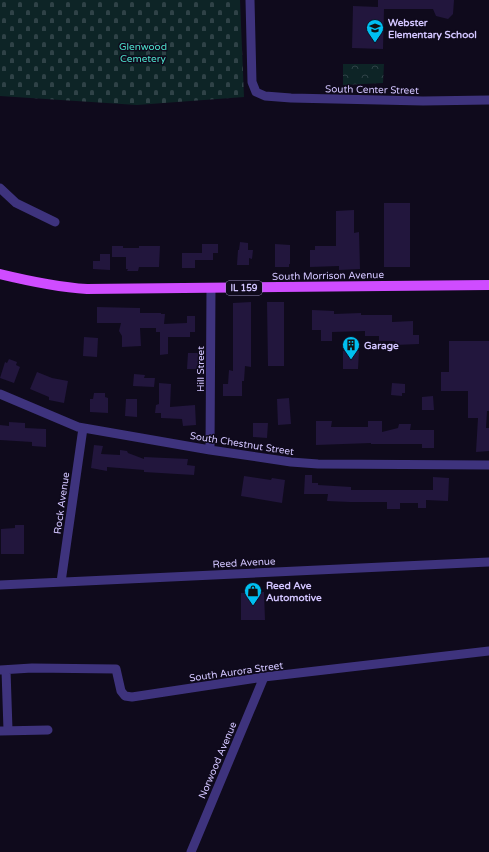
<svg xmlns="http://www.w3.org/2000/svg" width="489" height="852" font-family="'Varela Round',sans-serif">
<defs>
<pattern id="cemetery-stones" width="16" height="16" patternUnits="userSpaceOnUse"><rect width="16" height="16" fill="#0d2426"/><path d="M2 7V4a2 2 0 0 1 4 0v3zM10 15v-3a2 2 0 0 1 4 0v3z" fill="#2f4247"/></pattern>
<pattern id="park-crowns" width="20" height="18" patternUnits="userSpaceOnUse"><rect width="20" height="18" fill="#0d2426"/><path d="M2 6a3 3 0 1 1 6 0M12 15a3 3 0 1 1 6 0" fill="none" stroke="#2f4247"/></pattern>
</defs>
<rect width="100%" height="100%" fill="#0f0a1c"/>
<path fill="url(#cemetery-stones)" d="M0 0H240L244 97 137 105 0 96Z"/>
<path fill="url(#park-crowns)" d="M343 64H384L383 83 343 85Z"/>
<path fill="#22163d" d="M378 0H454L453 14 448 19 436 16 433 9H384L383 49 352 48 353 6 378 7Z
M384 203H410V267H384Z
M354 210V233L359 232 360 269 339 270V266L310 267V250H315V246H336V211Z
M240 242 248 243V250H253L252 259 249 258V265H237L238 250H239Z
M202 244H218V253H211H213V260H195V268H182V253H202Z
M275 244 290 245V264H289V267H275Z
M112 246H123V248H139V246H160L159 267H139L138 271H127L128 269H126V257H112Z
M100 254H110V270L93 269V261H100Z
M251 302V367L245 366 244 381H242V396H223V384H228L229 370 233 371V303Z
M267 302H284V366H268Z
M97 307 140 308V313H161V314H165L164 324 187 323V316H195V332H190V337H168V354L160 355V332H156V328H140L141 346 122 347V336L119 331 121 323H97Z
M312 310 334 311V314L361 313V315H392V322L413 321V335H419V344L395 345V341H379V336H365V331L332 332V341H321V330H312Z
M84 337 98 338 97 357 83 356Z
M449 341H489V411H487L486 428H489V451L476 452 478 418H468V391H441V372H449Z
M343 351H359L358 369H343Z
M188 353H198V369H187Z
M9 359 17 362 16 365 20 367 14 383 0 378 5 362 7 363Z
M37 372 52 378 68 381 64 403 49 400V397L30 389Z
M134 374 145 375 144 378H155L154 387 133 386Z
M159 383 171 384 170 407 195 405 196 425 183 426 182 419 161 418V413H155L156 405 159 404Z
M392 383 405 384V393H402V396L391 395Z
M94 393H105V397L108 398V413L90 412V399H93Z
M433 396 434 410H422V397Z
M289 398 291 424 278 425 277 399Z
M126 399H137V417L125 416Z
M316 421H332L331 427H368V421H382V432L398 428 399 424H411L410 430H434V448H422V444H371V443L316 445Z
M9 422 25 423V428L46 429V447L32 446V442L0 440V425L9 426Z
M253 423H268L267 438 253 437Z
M94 445 103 446 101 454 120 455V450L127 451 128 453 144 459V457L188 459 187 465 195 466 194 475 144 472V470L107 467V471L91 468Z
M305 475H312V483H318V485L351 487V490H433V477L449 478 448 501 426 500V508H418V503H400V509H387V502H350L327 501 328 494H304Z
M244 476 271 480 272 478 285 480 282 503 241 496Z
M15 525H24V554H1V529L15 528Z
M264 592 265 620H241V593Z"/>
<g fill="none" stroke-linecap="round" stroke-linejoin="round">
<path stroke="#3e337d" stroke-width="9" d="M250 0 252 82 256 92 265 96 291 98 423 101 489 100
M0 188 16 203 55 222
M0 394 78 427 210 450 291 462 318 464 489 465
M210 450 211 288
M61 582 83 428
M0 585 489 562
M0 670 32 668 116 669 121 691 125 696 132 697 264 677 489 651
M6 670 8 730
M0 731 48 730
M191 852 264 677"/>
<path stroke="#cf4cff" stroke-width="10" d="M0 274C29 281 57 287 87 289L489 285"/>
</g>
<defs>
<symbol id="school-pin" viewBox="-11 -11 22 30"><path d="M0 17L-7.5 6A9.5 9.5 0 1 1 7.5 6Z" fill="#00bff0" stroke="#0f0a1c"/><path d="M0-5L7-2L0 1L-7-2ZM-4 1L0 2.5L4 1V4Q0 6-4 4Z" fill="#111"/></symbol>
<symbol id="building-pin" viewBox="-11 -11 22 30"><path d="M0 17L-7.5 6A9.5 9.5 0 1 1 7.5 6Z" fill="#00bff0" stroke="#0f0a1c"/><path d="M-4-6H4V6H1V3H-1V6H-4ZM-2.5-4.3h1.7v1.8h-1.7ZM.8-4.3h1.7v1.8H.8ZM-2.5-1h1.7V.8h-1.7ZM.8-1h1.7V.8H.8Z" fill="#111"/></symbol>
<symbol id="shop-pin" viewBox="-11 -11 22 30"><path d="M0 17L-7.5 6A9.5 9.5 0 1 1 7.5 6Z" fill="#00bff0" stroke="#0f0a1c"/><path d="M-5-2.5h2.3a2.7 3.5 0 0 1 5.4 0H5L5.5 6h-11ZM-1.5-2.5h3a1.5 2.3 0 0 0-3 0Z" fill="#111"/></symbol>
</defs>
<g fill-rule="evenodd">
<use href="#school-pin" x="365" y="18" width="20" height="27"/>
<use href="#building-pin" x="341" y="335" width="20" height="27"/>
<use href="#shop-pin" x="243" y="581" width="20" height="27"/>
</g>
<g text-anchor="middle" stroke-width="3" stroke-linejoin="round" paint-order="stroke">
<rect fill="#0f0a1c" stroke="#988dbb" stroke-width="1" x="226" y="281" width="36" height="14" rx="3"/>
<g font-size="9" font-weight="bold" fill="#d2c5ff">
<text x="244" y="291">IL 159</text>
</g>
<g font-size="10" font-weight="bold" fill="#d2c5ff" stroke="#0f0a1c" text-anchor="start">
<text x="388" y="26">Webster<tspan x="388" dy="12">Elementary School</tspan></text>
<text x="364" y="349">Garage</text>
<text x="266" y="589">Reed Ave<tspan x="266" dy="12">Automotive</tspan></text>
</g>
<g font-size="10" fill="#4ee2cc" stroke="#0f0a1c">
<text x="143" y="50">Glenwood<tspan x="143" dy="12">Cemetery</tspan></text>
</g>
<g font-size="10" fill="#d2c5ff" stroke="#0f0a1c">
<text transform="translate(372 89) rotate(1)" y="4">South Center Street</text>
<text transform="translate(328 275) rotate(-1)" y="4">South Morrison Avenue</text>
<text transform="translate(200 369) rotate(-90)" y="4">Hill Street</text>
<text transform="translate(242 443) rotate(9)" y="4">South Chestnut Street</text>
<text transform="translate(61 503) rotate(-82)" y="4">Rock Avenue</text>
<text transform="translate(244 562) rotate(-3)" y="4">Reed Avenue</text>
<text transform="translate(236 671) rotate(-8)" y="4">South Aurora Street</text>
<text transform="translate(217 760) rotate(-67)" y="4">Norwood Avenue</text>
</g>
</g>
</svg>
